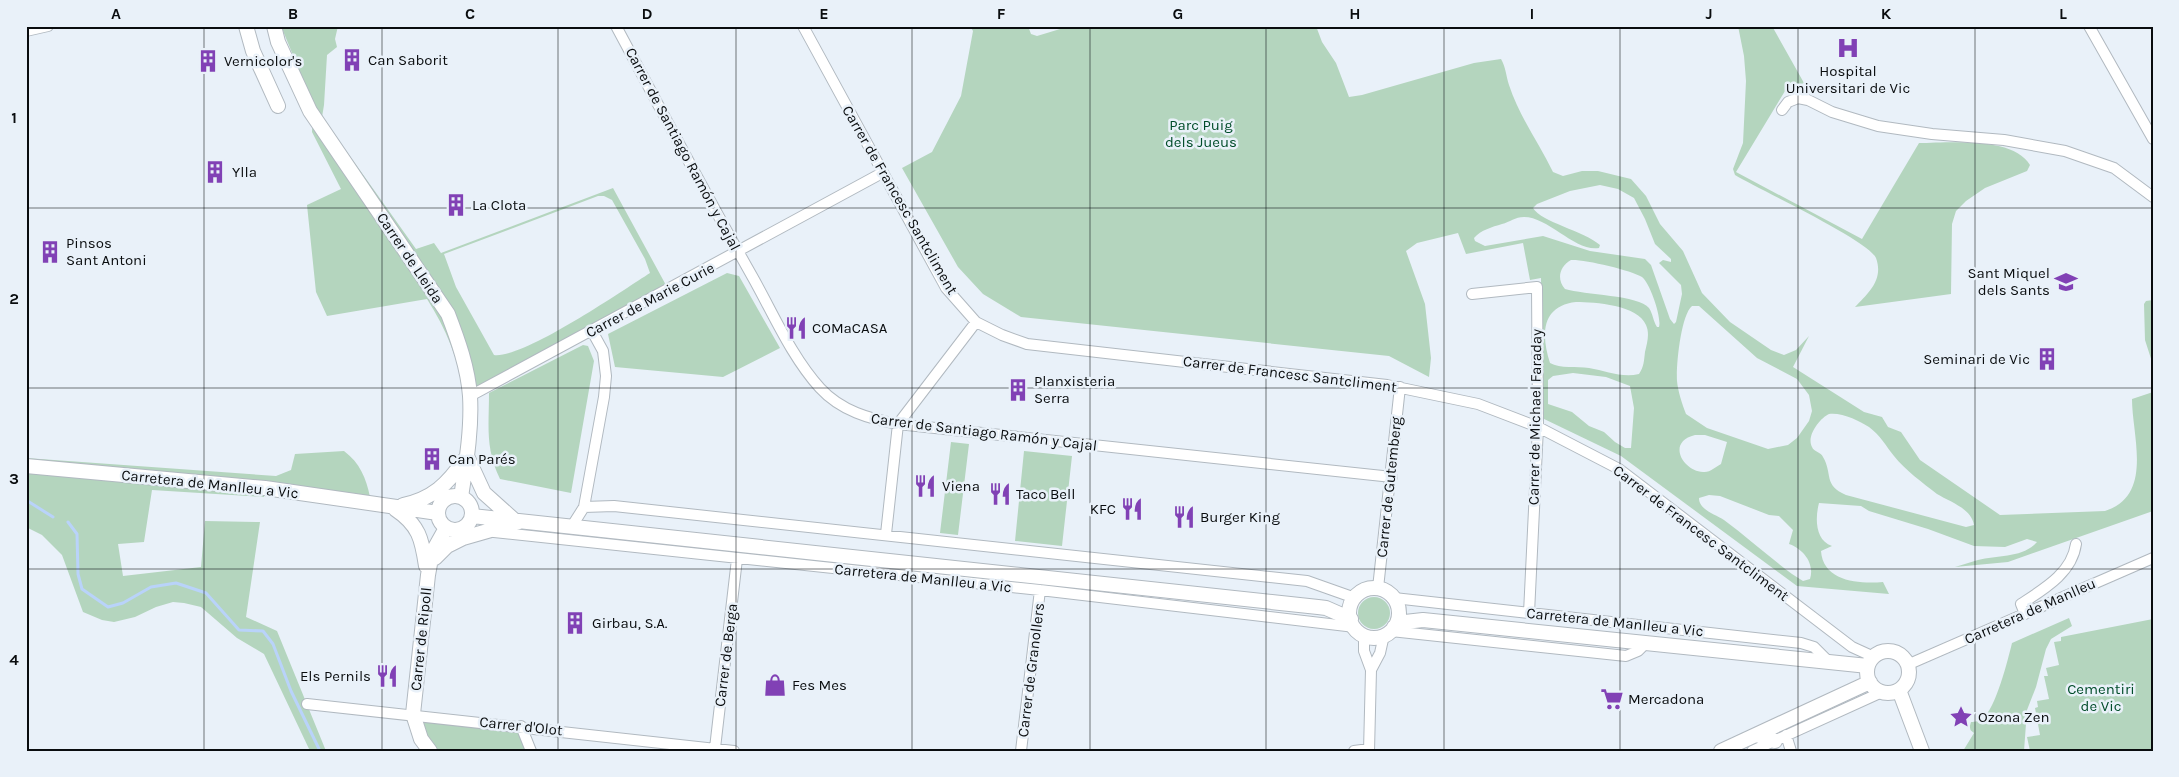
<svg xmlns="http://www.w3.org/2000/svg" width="2179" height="777" font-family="Karla,sans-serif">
<rect width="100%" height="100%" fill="#e9f1f9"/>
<path fill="#b4d5be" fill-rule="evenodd" d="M281 26H338L335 39 337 47 327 55 324 105 322 117 416 249 434 243 441 253 613 188 667 287 463 394C459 359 446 329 427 299L327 316 316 292 307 205 341 189 312 132 313 104ZM598 196H604L612 200 645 259 650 273C622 291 523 359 494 355L456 287 444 254Z
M970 26H1028L1031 34 1037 36 1070 26H1316L1322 42 1336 63 1349 97 1362 95 1474 63 1501 59C1506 68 1506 76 1509 85 1519 116 1539 143 1553 172L1563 176 1582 171H1598L1631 179 1646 196 1660 224 1683 251 1702 293 1730 322 1771 350 1784 355 1796 350 1809 336 1793 367 1864 412 1882 417 1888 427 1901 432 1920 460 2000 515 2105 511C2154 495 2132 436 2132 399L2153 392V511L2008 562 1955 567C1963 565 1970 562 1978 560 1998 555 2023 558 2037 542L2027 539 2005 547 1974 546 1928 529 1869 511 1861 506 1819 503C1815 518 1815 540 1832 546L1821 551C1823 582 1860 584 1883 582L1889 594 1797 586 1621 456 1542 418 1541 278 1530 280 1523 243 1466 254 1458 233 1417 243 1406 251 1425 304 1431 358 1429 377 1389 356 1021 317 983 294 958 267 902 168 932 152 961 96 973 31ZM1600 185 1618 189 1634 198 1645 219 1655 244 1671 259V262L1663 260 1659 263 1681 285 1682 294 1676 322 1674 324 1670 319 1651 265 1645 259 1590 251 1543 236 1485 246 1475 241 1474 238C1481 230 1492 227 1502 224 1510 222 1515 217 1524 217 1549 217 1575 252 1599 248L1600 245C1584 231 1541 222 1533 208L1537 204 1570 191ZM1571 260C1583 259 1631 270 1642 277 1650 283 1662 318 1659 327H1657C1653 321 1653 314 1649 308 1639 295 1584 295 1565 289 1556 279 1560 266 1571 260ZM1576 302C1595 302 1638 305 1646 325 1650 334 1647 343 1645 352 1644 360 1644 367 1639 374 1622 378 1606 371 1589 368 1577 366 1560 369 1550 363 1541 335 1541 306 1576 302ZM1692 306H1699L1757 358 1797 379 1809 395 1812 411 1809 421 1797 438 1788 445 1768 449 1707 428 1686 414C1682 404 1678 391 1677 381 1676 365 1681 315 1692 306ZM1573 373 1606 377 1630 386 1634 408 1631 448H1625L1615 442 1604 432 1589 426 1572 412 1548 404V380L1553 376ZM1829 414C1841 412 1860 421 1869 427 1880 435 1886 446 1894 456 1905 470 1923 483 1937 494 1950 502 1971 508 1974 525L1966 527 1846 495C1823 485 1833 474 1823 457 1821 452 1814 452 1812 447 1806 436 1820 418 1829 414ZM1695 435H1705L1727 442 1721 464C1715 467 1710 473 1703 472 1683 471 1666 442 1695 435ZM1709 495 1720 496 1769 515 1779 516 1793 530 1789 544C1803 549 1815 563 1810 579L1803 581 1792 574C1769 557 1747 537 1724 520 1715 514 1699 510 1699 498Z
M1738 26H1772L1804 83 1785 91 1736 172 1862 239 1919 143C1948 143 2013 136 2030 165L2027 171 1985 188 1966 201 1956 211 1952 224 1951 294 1855 307C1868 293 1884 280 1876 258 1868 240 1758 189 1735 175L1733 169 1743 143 1746 81 1744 56Z
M727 273 739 276 780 348 723 377 615 367 608 334Z
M2153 300V365L2145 340 2144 304 2146 301Z
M583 345 588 346 594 361 571 493 500 479C485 448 489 426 489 393Z
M951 442 969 444 958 535 940 533Z
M344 451C360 463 366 478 370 497L265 481 264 497 152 490 144 542 118 544 123 576 201 567 205 521 260 522 246 617 277 631 326 751H310L264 654 237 638 201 607 184 603 173 602 156 607 135 617 114 622 102 620 83 612 62 555 42 535 26 527V458L276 476 291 470 295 454Z
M1024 451 1072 456 1062 546 1015 541Z
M1358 613a16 16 0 1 1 32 0a16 16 0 1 1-32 0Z
M2069 618 2072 626 2051 639 2046 649 2036 687 2027 710 2024 751H1963L1974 733 1969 729 1971 722C1975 722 1980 721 1982 719 1996 709 2008 659 2012 643Z
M2153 619V751H2030L2027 737 2040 735 2035 708 2038 707 2037 701 2049 699 2044 676H2048L2046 668 2059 665 2054 642 2061 641V637Z
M413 714 521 726 531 751H430Z"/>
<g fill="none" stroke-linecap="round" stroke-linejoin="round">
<path stroke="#b9d3fa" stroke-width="3" d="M26 500 53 517
M68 522 77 534 78 574 82 589 108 607 123 603 151 587 176 583 206 593 239 630 263 631 273 644 291 691 320 751"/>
<defs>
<path id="street" d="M616 26C661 110 705 193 752 276 773 313 791 356 820 388 841 411 870 419 898 424L1392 477
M803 26 946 288 976 322 1002 335 1027 344 1387 385 1478 404 1538 427 1619 469 1852 647 1874 657
M2089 26 2153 139
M26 31 48 26
M1782 110 1788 102 1798 98 1808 100 1832 112 1878 126 1932 134 2004 140 2065 151 2114 168 2153 197
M1472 294 1537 287 1538 427 1529 613
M470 396 882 173
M584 507 614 506 1307 581 1355 598
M572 526 584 507 604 397 606 376 603 351 592 331
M494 532 1040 590 1355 627
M886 534 898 424 976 322
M1378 588 1400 387
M1394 598 1801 643 1814 647 1829 662
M2025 614 2021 604C2044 589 2072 573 2076 544
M1391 631 1626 656 1638 651 1646 643
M1364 635V651L1371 670 1369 751
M1907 665 2153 558
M1371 670 1380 653 1384 635
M307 704 734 751
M521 726 531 751
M1786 735 1791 751
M716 751 715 748 737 559
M1021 751 1040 590
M1354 751 1369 749
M1752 751 1882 692"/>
<path id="secondary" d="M246 26 253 51 278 106
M274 26 278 42 310 111 448 314C458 340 468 368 470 396 472 429 466 464 461 497
M467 456 484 493 513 519
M26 466 265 488 438 513
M438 513a17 17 0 1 1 34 0a17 17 0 1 1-34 0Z
M403 505C432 499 448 484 464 460
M395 509C419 525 422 539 426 566
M472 516 1318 607 1326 608 1351 619
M435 558 447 546 463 538 519 522
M1349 613a25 25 0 1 1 50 0a25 25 0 1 1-50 0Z
M1394 627 1405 622 1423 620 1868 666
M1867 672a21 21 0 1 1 42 0a21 21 0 1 1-42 0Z
M1899 690 1922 751
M1757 735 1775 741
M430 751 421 739 413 714 428 575 432 553 446 528
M1721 751 1870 682"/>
</defs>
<use href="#street" stroke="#b1b9c0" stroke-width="12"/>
<use href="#secondary" stroke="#b1b9c0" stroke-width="16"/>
<use href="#street" stroke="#fff" stroke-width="10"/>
<use href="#secondary" stroke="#fff" stroke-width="14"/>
</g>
<path fill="none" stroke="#0a0d0f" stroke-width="1" stroke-opacity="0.55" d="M204 26V751M382 26V751M558 26V751M736 26V751M912 26V751M1090 26V751M1266 26V751M1444 26V751M1620 26V751M1798 26V751M1975 26V751M26 208H2153M26 388H2153M26 569H2153"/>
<defs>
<symbol id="hospital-bare" viewBox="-9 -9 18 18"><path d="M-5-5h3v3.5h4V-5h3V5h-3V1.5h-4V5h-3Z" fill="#8141b5" stroke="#e9f1f9" stroke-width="2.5" paint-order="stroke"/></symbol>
<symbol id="building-bare" viewBox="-9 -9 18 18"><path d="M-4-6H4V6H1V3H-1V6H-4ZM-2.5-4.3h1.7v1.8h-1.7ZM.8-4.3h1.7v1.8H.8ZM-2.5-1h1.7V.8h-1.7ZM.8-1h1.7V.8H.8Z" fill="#8141b5" stroke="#e9f1f9" stroke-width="2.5" paint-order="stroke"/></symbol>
<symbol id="school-bare" viewBox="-9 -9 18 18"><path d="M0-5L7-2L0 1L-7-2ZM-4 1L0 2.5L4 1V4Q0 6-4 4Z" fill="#8141b5" stroke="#e9f1f9" stroke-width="2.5" paint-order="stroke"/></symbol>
<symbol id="restaurant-bare" viewBox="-9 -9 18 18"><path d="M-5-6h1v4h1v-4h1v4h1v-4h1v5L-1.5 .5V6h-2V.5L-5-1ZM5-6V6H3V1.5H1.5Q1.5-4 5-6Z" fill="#8141b5" stroke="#e9f1f9" stroke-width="2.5" paint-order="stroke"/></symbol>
<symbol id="shop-bare" viewBox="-9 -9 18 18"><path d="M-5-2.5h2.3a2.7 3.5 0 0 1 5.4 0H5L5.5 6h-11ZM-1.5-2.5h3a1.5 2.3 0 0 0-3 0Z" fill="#8141b5" stroke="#e9f1f9" stroke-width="2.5" paint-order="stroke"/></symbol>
<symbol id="supermarket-bare" viewBox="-9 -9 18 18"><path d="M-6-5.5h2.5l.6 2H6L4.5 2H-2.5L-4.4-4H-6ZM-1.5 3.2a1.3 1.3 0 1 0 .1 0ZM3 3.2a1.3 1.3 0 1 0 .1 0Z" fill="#8141b5" stroke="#e9f1f9" stroke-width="2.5" paint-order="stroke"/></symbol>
<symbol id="sight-bare" viewBox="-9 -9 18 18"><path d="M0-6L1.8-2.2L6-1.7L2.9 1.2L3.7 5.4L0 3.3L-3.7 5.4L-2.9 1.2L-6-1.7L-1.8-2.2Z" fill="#8141b5" stroke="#e9f1f9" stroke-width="2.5" paint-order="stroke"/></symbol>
</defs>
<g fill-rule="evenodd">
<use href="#hospital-bare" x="1832" y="32" width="32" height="32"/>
<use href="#building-bare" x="336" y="44" width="32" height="32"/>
<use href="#building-bare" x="192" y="45" width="32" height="32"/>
<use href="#building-bare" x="199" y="156" width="32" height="32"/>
<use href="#building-bare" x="440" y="189" width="32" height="32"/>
<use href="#building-bare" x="34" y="236" width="32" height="32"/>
<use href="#school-bare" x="2050" y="266" width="32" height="32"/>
<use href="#restaurant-bare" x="780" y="312" width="32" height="32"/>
<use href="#building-bare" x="2031" y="343" width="32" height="32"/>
<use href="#building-bare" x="1002" y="374" width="32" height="32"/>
<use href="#building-bare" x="416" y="443" width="32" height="32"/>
<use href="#restaurant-bare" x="909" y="470" width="32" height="32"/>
<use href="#restaurant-bare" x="984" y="478" width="32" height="32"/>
<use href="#restaurant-bare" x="1116" y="493" width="32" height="32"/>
<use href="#restaurant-bare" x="1168" y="501" width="32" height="32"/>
<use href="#building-bare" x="559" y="607" width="32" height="32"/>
<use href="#restaurant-bare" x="371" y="660" width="32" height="32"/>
<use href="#shop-bare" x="759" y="669" width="32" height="32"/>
<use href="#supermarket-bare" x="1596" y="683" width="32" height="32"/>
<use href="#sight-bare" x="1945" y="701" width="32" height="32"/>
</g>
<g text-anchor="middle" stroke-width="5" stroke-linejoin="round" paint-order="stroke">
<g font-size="15" fill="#0a0d0f" stroke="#e9f1f9" text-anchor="start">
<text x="368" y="65">Can Saborit</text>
<text x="224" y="66">Vernicolor's</text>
<text x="1848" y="76" text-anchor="middle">Hospital<tspan x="1848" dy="17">Universitari de Vic</tspan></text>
<text x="232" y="177">Ylla</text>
<text x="472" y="210">La Clota</text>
<text x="66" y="248">Pinsos<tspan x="66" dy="17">Sant Antoni</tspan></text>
<text x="2050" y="278" text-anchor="end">Sant Miquel<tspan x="2050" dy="17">dels Sants</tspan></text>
<text x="812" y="333">COMaCASA</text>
<text x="2030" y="364" text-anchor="end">Seminari de Vic</text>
<text x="1034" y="386">Planxisteria<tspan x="1034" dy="17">Serra</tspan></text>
<text x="448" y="464">Can Parés</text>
<text x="942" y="491">Viena</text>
<text x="1016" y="499">Taco Bell</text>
<text x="1116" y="514" text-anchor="end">KFC</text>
<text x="1200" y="522">Burger King</text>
<text x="592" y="628">Girbau, S.A.</text>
<text x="371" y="681" text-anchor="end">Els Pernils</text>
<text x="792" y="690">Fes Mes</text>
<text x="1628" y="704">Mercadona</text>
<text x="1978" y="722">Ozona Zen</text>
</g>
<g font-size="15" fill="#004c29" stroke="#e9f1f9">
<text x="1201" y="130">Parc Puig<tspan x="1201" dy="17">dels Jueus</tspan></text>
<text x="2101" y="694">Cementiri<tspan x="2101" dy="17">de Vic</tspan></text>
</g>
<g font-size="15" fill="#0a0d0f" stroke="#e9f1f9">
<text transform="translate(683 149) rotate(62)" y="5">Carrer de Santiago Ramón y Cajal</text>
<text transform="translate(900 200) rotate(60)" y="5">Carrer de Francesc Santcliment</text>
<text transform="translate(410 258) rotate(56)" y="5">Carrer de Lleida</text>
<text transform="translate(650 300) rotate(-28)" y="5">Carrer de Marie Curie</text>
<text transform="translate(1290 374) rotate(7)" y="5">Carrer de Francesc Santcliment</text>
<text transform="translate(1535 417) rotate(-89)" y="5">Carrer de Michael Faraday</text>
<text transform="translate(984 432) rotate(7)" y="5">Carrer de Santiago Ramón y Cajal</text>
<text transform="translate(210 484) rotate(6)" y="5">Carretera de Manlleu a Vic</text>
<text transform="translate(1389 487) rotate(-84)" y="5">Carrer de Gutemberg</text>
<text transform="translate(1701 533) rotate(37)" y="5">Carrer de Francesc Santcliment</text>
<text transform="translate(923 578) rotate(6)" y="5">Carretera de Manlleu a Vic</text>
<text transform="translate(2030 611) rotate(-24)" y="5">Carretera de Manlleu</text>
<text transform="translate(1615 622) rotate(6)" y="5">Carretera de Manlleu a Vic</text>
<text transform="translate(421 639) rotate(-84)" y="5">Carrer de Ripoll</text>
<text transform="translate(726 655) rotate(-83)" y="5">Carrer de Berga</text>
<text transform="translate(1031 670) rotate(-83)" y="5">Carrer de Granollers</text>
<text transform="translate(521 726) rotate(6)" y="5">Carrer d'Olot</text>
</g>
</g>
<rect width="2179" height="777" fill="none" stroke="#e9f1f9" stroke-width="55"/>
<rect x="28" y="28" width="2124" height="722" fill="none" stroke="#0a0d0f" stroke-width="2"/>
<g font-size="16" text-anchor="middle" font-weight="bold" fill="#0a0d0f">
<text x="116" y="19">A</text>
<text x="293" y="19">B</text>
<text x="470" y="19">C</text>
<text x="647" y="19">D</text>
<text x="824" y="19">E</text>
<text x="1001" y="19">F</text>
<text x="1178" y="19">G</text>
<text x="1355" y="19">H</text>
<text x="1532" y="19">I</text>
<text x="1709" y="19">J</text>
<text x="1886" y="19">K</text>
<text x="2063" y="19">L</text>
<text x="14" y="123">1</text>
<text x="14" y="304">2</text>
<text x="14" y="484">3</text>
<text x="14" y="665">4</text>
</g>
</svg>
